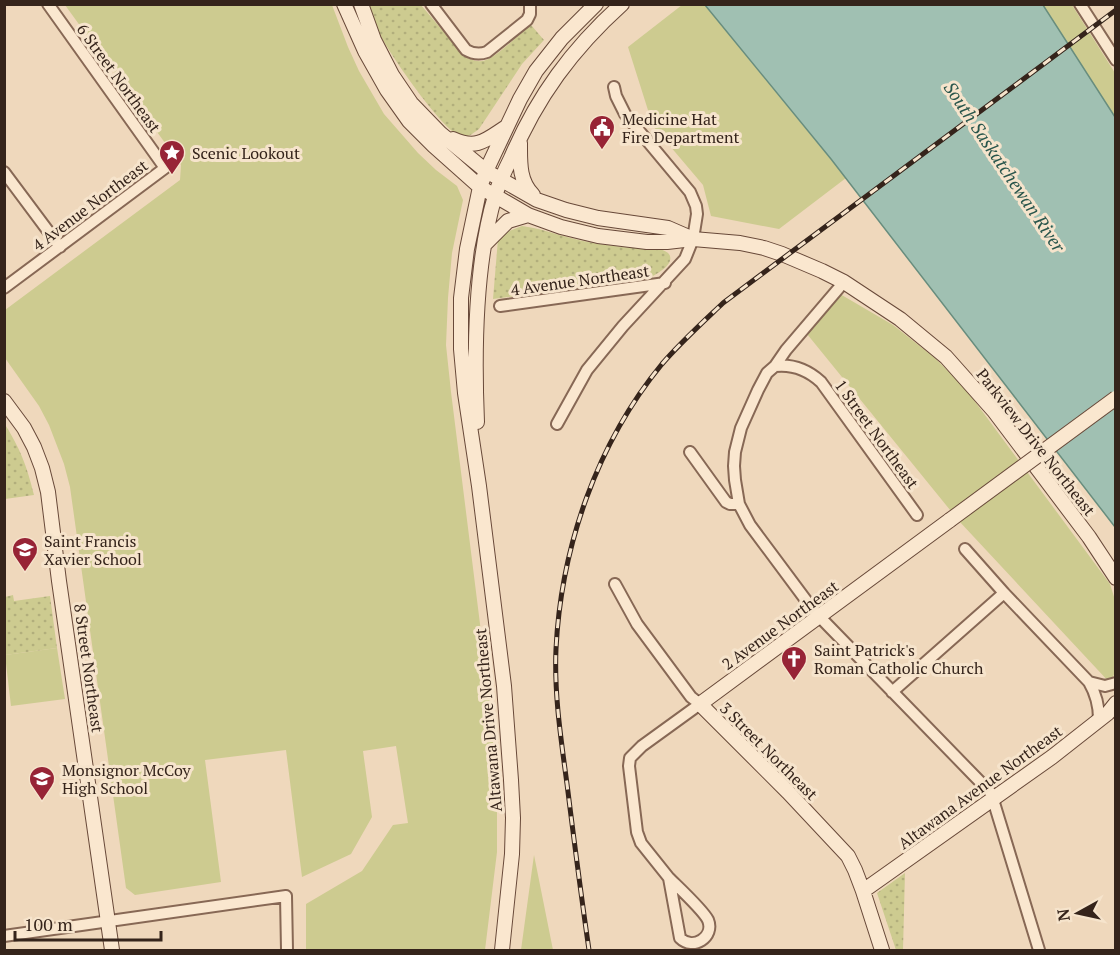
<svg xmlns="http://www.w3.org/2000/svg" width="1120" height="955" font-family="'PT Serif',serif">
<defs>
<pattern id="park-dots" width="8" height="8" patternUnits="userSpaceOnUse" patternTransform="scale(1.5)"><rect width="8" height="8" fill="#cdcb90"/><path d="M2 2h.1M6 6h.1" fill="none" stroke="#b1ae7c" stroke-width="1.8" stroke-linecap="round"/></pattern>
</defs>
<rect width="100%" height="100%" fill="#efd8bc"/>
<path fill="#cdcb90" d="M65 5H332L348 47 359 71 384 114 418 153 436 170 457 186 463 200 452 253 448 298 446 345 451 392 488 688 496 770 497 813V852L485 950H306V904L362 871 393 825 408 823 396 746 363 751 372 817 351 854 302 877 286 750 205 760 221 882 135 895 126 888 70 487 64 464 49 425 39 406 5 358V310L180 180 181 165Z
M682 5H705L846 178 779 229 711 216 703 185 653 126 628 47Z
M1043 5H1072L1115 73V117Z
M840 294 893 325 935 358 965 388 1110 584 1115 600 1116 670 1110 683 959 521 807 334Z
M57 648 65 699 11 706 5 655Z
M534 855 553 950H521Z"/>
<path fill="url(#park-dots)" d="M367 5H421L464 56C469 59 475 62 482 61 494 60 520 33 531 25L544 40 522 64 479 129C475 132 469 137 463 137 445 135 394 59 384 42 377 30 371 18 367 5Z
M522 226C538 228 552 233 567 237 585 242 604 245 622 247 632 248 667 245 670 256 673 266 656 274 650 278L493 299 498 239 504 233Z
M4 423C20 448 27 466 34 495L5 499Z
M13 595 14 601 50 596 57 648 5 655V597Z
M905 873 903 950H896L877 893Z"/>
<path fill="#a0c0b2" stroke="#688d7e" stroke-width="1.5" d="M705 5H1043L1115 117V527L831 159Z"/>
<g fill="none" stroke-linecap="round" stroke-linejoin="round">
<defs>
<path id="street" d="M431 4 466 50C473 54 479 55 487 52L527 20 530 14V4
M1080 4 1116 60
M4 172 60 247
M4 288 165 168 48 4
M500 306 665 283
M775 366C793 364 808 370 821 382L917 515
M557 424 587 370 623 326 685 259 693 239 697 214 696 206 690 192 625 114 616 96 614 87
M690 452 726 502 730 504H739L750 525 814 611 991 793 1039 950
M739 504 735 480 734 466 735 452 741 428 758 390 767 373 775 366 786 350 844 282
M965 549 1004 593 1089 682C1096 694 1099 705 1099 719
M615 584 637 624 691 697 700 704 642 746 630 758 629 766 637 832 641 843 669 878 680 938C693 951 715 937 708 920 703 910 678 887 669 878
M1089 682 1105 686 1116 683
M892 692 1004 593
M4 936 286 896 287 950"/>
<path id="secondary" d="M344 4 365 51 387 90 409 121 434 146 480 187 528 215 561 227 598 236 647 242H667L693 239 740 243 764 248 782 254 822 271 844 282 900 319 946 357 994 411 1089 537 1116 578
M361 4 374 40 392 75 411 103 441 134 486 171 537 200 566 210 598 218 668 228 691 238
M453 139C477 150 486 140 506 127
M520 143C520 163 519 181 533 195
M486 243 508 221 528 215
M4 401 24 428 34 447 42 468 48 492 59 581 112 950
M477 422C474 352 475 263 495 196 499 183 505 170 511 158 537 97 572 49 622 4
M863 891 1052 757 1108 713 1116 703
M502 950 512 854 513 818 511 780 504 686 479 486 465 393 461 349V298L467 249 480 187 486 171 520 99 536 71 562 38 596 4
M882 950 863 891 855 870 848 856 788 792 700 704 950 520"/>
</defs>
<use href="#street" stroke="#876855" stroke-width="14"/>
<use href="#secondary" stroke="#684939" stroke-width="16"/>
<use href="#street" stroke="#fae7cf" stroke-width="10"/>
<use href="#secondary" stroke="#fae7cf" stroke-width="14"/>
<defs>
<path id="rail" d="M589 950C581 895 574 840 567 784 561 739 554 694 556 649 561 547 597 443 662 364 681 342 702 323 723 303L1116 10"/>
</defs>
<use href="#rail" stroke="#35241b" stroke-width="5"/>
<use href="#rail" stroke="#f6e4cc" stroke-width="3" stroke-dasharray="9" stroke-linecap="butt"/>
<defs>
<path id="secondary-bridge" d="M950 520 1116 398"/>
</defs>
<use href="#secondary-bridge" stroke="#684939" stroke-width="16" stroke-linecap="butt"/>
<use href="#secondary-bridge" stroke="#fae7cf" stroke-width="14"/>
</g>
<defs>
<symbol id="civic-pin" viewBox="-11 -11 22 30"><path d="M0 17L-7.5 6A9.5 9.5 0 1 1 7.5 6Z" fill="#972436" stroke="#f6e4cc"/><path d="M-.6-6.5H3V-4.5H.6V-3L4-1V1h2V6H-6V1h2V-1L-.6-3ZM-1.2 2.5V6h2.4V2.5Z" fill="#fff"/></symbol>
<symbol id="sight-pin" viewBox="-11 -11 22 30"><path d="M0 17L-7.5 6A9.5 9.5 0 1 1 7.5 6Z" fill="#972436" stroke="#f6e4cc"/><path d="M0-6L1.8-2.2L6-1.7L2.9 1.2L3.7 5.4L0 3.3L-3.7 5.4L-2.9 1.2L-6-1.7L-1.8-2.2Z" fill="#fff"/></symbol>
<symbol id="school-pin" viewBox="-11 -11 22 30"><path d="M0 17L-7.5 6A9.5 9.5 0 1 1 7.5 6Z" fill="#972436" stroke="#f6e4cc"/><path d="M0-5L7-2L0 1L-7-2ZM-4 1L0 2.5L4 1V4Q0 6-4 4Z" fill="#fff"/></symbol>
<symbol id="church-pin" viewBox="-11 -11 22 30"><path d="M0 17L-7.5 6A9.5 9.5 0 1 1 7.5 6Z" fill="#972436" stroke="#f6e4cc"/><path d="M-1.2-6h2.4v3.5h3.3v2.4h-3.3V6h-2.4V-.1h-3.3v-2.4h3.3Z" fill="#fff"/></symbol>
</defs>
<g fill-rule="evenodd">
<use href="#civic-pin" x="587" y="113" width="30" height="40"/>
<use href="#sight-pin" x="157" y="138" width="30" height="40"/>
<use href="#school-pin" x="10" y="535" width="30" height="40"/>
<use href="#church-pin" x="779" y="644" width="30" height="40"/>
<use href="#school-pin" x="27" y="764" width="30" height="40"/>
</g>
<g text-anchor="middle" stroke-width="6" stroke-linejoin="round" paint-order="stroke">
<g font-size="16" fill="#35241b" stroke="#f6e4cc">
<text transform="translate(119 78) rotate(54)" y="6">6 Street Northeast</text>
<text transform="translate(90 205) rotate(-37)" y="6">4 Avenue Northeast</text>
<text transform="translate(580 280) rotate(-8)" y="6">4 Avenue Northeast</text>
<text transform="translate(877 434) rotate(54)" y="6">1 Street Northeast</text>
<text transform="translate(1036 442) rotate(52)" y="6">Parkview Drive Northeast</text>
<text transform="translate(780 625) rotate(-36)" y="6">2 Avenue Northeast</text>
<text transform="translate(89 668) rotate(82)" y="6">8 Street Northeast</text>
<text transform="translate(488 720) rotate(-95)" y="6">Altawana Drive Northeast</text>
<text transform="translate(769 751) rotate(45)" y="6">3 Street Northeast</text>
<text transform="translate(980 787) rotate(-36)" y="6">Altawana Avenue Northeast</text>
</g>
<g font-size="16" fill="#35241b" stroke="#f6e4cc" text-anchor="start">
<text x="622" y="125">Medicine Hat<tspan x="622" dy="18">Fire Department</tspan></text>
<text x="192" y="159">Scenic Lookout</text>
<text x="44" y="547">Saint Francis<tspan x="44" dy="18">Xavier School</tspan></text>
<text x="814" y="656">Saint Patrick's<tspan x="814" dy="18">Roman Catholic Church</tspan></text>
<text x="62" y="776">Monsignor McCoy<tspan x="62" dy="18">High School</tspan></text>
</g>
<g font-size="18" font-style="italic" fill="#29564c" stroke="#f6e4cc">
<text transform="translate(1004 167) rotate(56)" y="6">South Saskatchewan River</text>
</g>
</g>
<rect width="1120" height="955" fill="none" stroke="#35241b" stroke-width="12"/>
<g transform="translate(1078 913) rotate(262)" stroke="#f6e4cc" stroke-width="4.5" paint-order="stroke">
<path d="M0-4.5L10 22L0 15L-10 22Z" fill="#35241b"/>
<text y="-9" font-size="16" font-weight="bold" text-anchor="middle" fill="#35241b">N</text>
</g>
<path d="M15 931v9h146v-9" fill="none" stroke="#35241b" stroke-width="3"/>
<text x="24" y="931" font-size="18" fill="#35241b" stroke="#f6e4cc" stroke-width="4.5" paint-order="stroke">100 m</text>
</svg>
